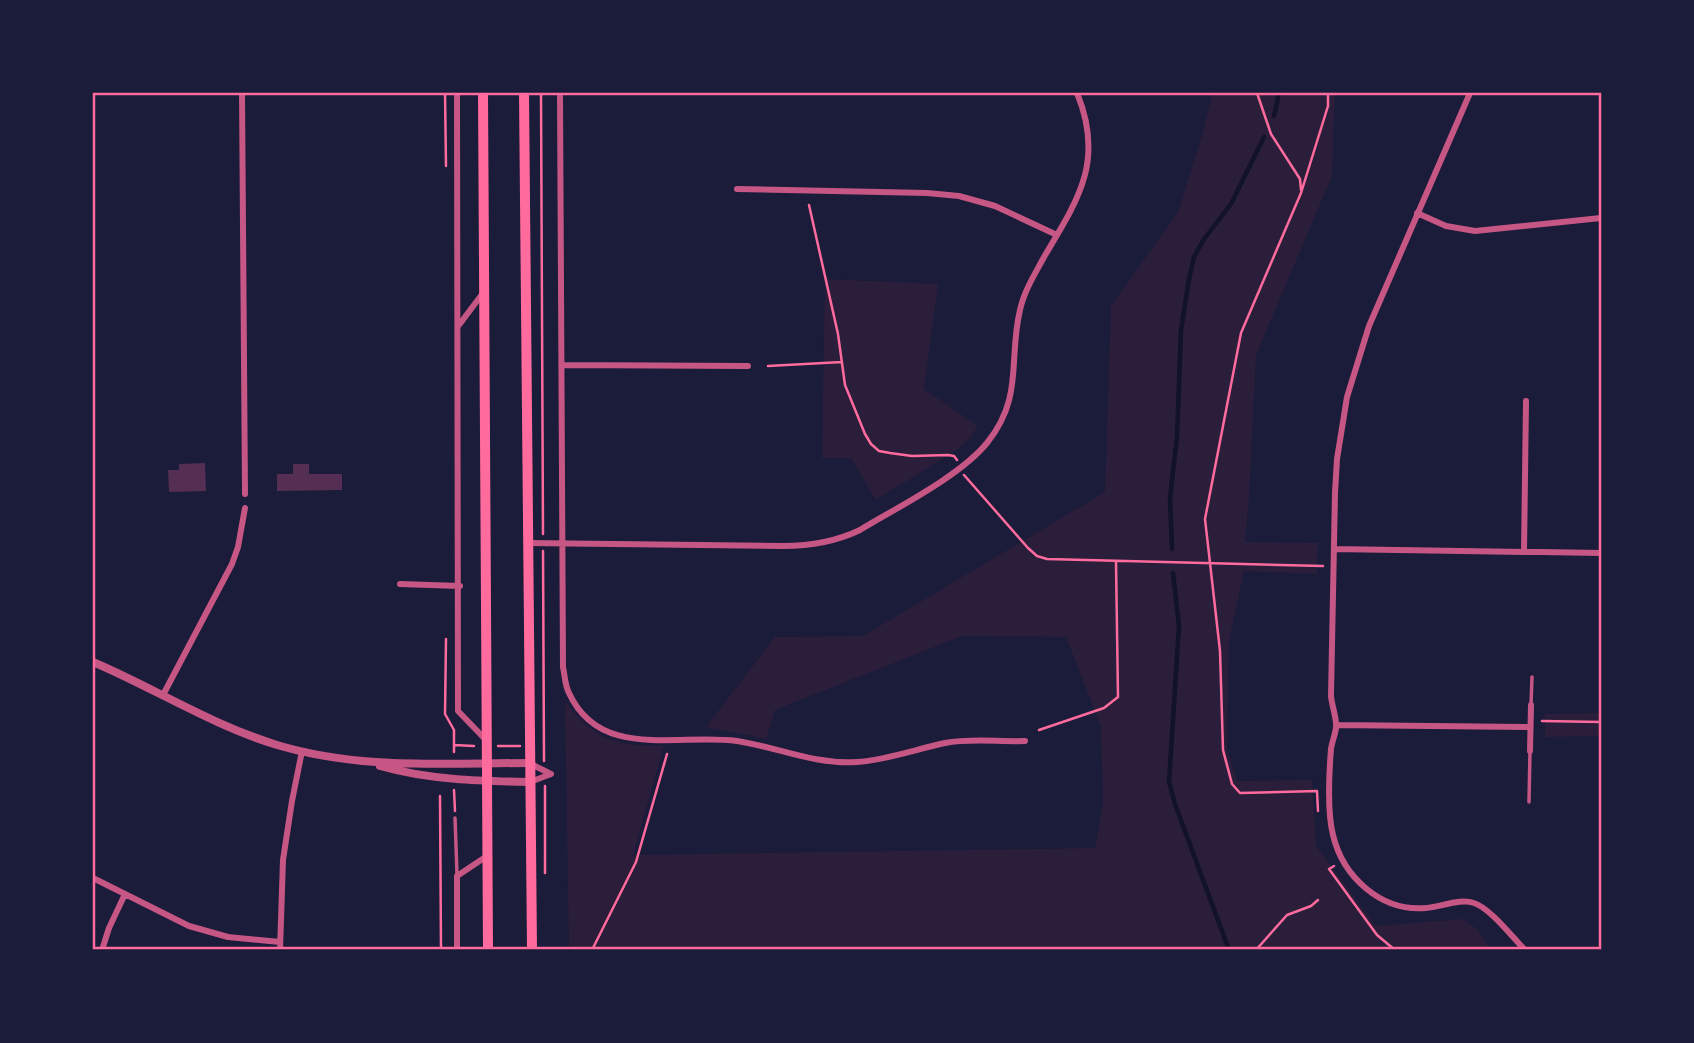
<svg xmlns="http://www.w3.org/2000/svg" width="1694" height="1043" font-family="Figtree,sans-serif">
<rect width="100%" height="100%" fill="#1b1b3a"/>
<path fill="#2a1e3b" d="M1212 93H1335L1332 176 1256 355 1249 498 1245 542 1318 543 1317 574 1244 571 1229 641 1227 749 1237 781 1312 780 1316 846 1376 926 1463 919 1477 929 1492 950H569L565 702C596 740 615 746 664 746L633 855 1095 848 1103 804 1101 727 1066 637 962 636 775 710 766 739 706 727 775 637 863 636 1105 492 1111 306 1178 212 1204 129Z
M825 279 938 284 924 389 978 426 969 439 958 449 876 500 851 458H822Z
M1601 713V736L1545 737V714Z"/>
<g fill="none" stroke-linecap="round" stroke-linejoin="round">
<path stroke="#12122b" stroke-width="4.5" d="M1274 116 1279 93
M1172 549 1170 498 1177 436 1181 330 1189 279 1194 257 1204 239 1231 204 1264 137
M1173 573 1179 626 1169 782 1175 804 1229 950"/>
</g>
<path fill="#542f53" d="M205 463 206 491 169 492 168 470H179V464Z
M293 464H309V474H342V490L277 491V474H293Z"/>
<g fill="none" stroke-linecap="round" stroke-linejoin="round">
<path stroke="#ff6b9d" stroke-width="2.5" d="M445 93 446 166
M541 93 543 534
M1257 93 1271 134 1300 179 1301 190
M809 205 838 334 845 385 865 434 871 444 879 451 890 453 912 456 948 455 954 456 957 460
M768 366 842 362
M964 475 1028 548 1037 556 1047 559 1323 566
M543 551 544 761
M446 639 445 714 454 730V752
M1542 721 1601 722
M1039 730 1104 708 1118 697 1116 562
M454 745 474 746
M498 746H520
M545 786V873
M454 790 455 811
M440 796 441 950
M1318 811 1317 791 1240 793 1232 784 1223 750 1220 651 1205 519 1241 333 1301 193 1328 106V93
M1334 866 1329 869 1377 935 1395 950
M592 950 636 862 667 754
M1256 950 1287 915 1311 906 1318 900"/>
<path stroke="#c65784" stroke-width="3.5" d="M1531 705 1532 677
M1529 802 1530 751
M455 818 457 874"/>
<path stroke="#c65784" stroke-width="6" d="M242 93 245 494
M457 93 458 711 485 739
M560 93 563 667C565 676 565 686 569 693 600 761 679 733 737 741 777 747 815 765 857 762 887 760 916 749 945 743 970 738 999 742 1025 741
M1470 93 1369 326 1347 397 1337 459 1335 493 1331 696C1332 707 1337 718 1336 728 1335 735 1332 742 1331 749 1329 774 1327 811 1333 835 1343 877 1381 912 1426 908 1441 907 1460 898 1474 903 1490 908 1513 938 1525 950
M737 189 927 193 959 196 995 206 1057 235
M1417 213 1446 226 1475 231 1601 218
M459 325 483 293
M562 365 748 366
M527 543 783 546C811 546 835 542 860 530 898 507 960 476 987 443 1024 397 1008 360 1020 310 1024 291 1035 274 1044 257 1078 200 1105 161 1077 93
M1334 549 1601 553
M1524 552 1526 401
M400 584 460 586
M163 695 232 564 238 547 245 508
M1336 725 1530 727
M1530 751 1531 705
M531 764 551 774
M530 782 551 774
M93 878 189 926 228 937 280 942
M102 950 109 928 125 894
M280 950 283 860 292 801 302 751
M457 950V876L487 856"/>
<path stroke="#c65784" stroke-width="8" d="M93 662C154 688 212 725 277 745 361 770 443 763 530 763
M380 766C429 780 480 781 530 782"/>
<path stroke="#ff6b9d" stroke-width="10" d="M483 93 488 950
M524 93 532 950"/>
</g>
<rect width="1694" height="1043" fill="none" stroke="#1b1b3a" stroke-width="189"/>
<rect x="94" y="94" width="1506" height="854" fill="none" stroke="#ff6b9d" stroke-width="2.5"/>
</svg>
